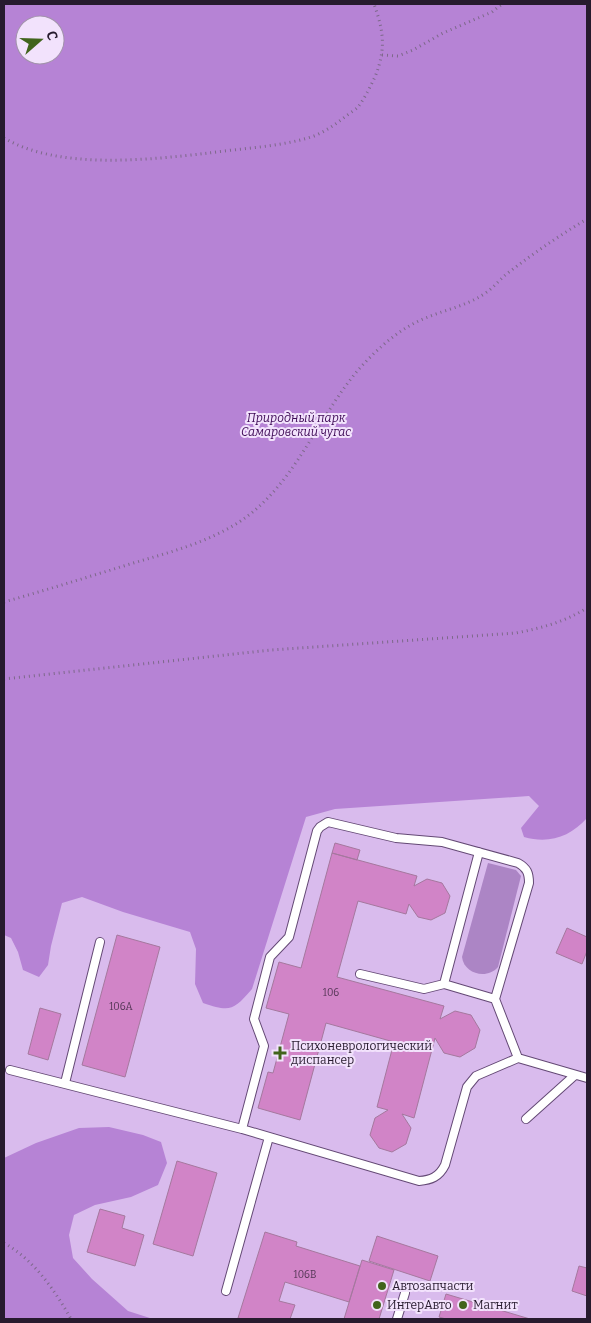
<svg xmlns="http://www.w3.org/2000/svg" width="591" height="1323" font-family="Bitter,serif">
<rect width="100%" height="100%" fill="#d9bbed"/>
<path fill="#ac85c5" d="M488 863 516 870 521 876 498 967C487 980 464 974 462 957Z"/>
<path fill="#b683d5" fill-rule="evenodd" d="M4 4H587V818C570 837 549 844 524 837L521 828 539 806 529 796 335 809 306 817 252 989C233 1011 230 1012 203 1003L195 984 196 949 190 932 123 912 82 897 62 903 51 946 48 965 39 977 23 970 18 952 11 938 4 935ZM25 25H55V55H25Z
M109 1127 143 1135 161 1142 167 1163 158 1185 131 1197 95 1205 74 1215 69 1235 73 1258 92 1279 128 1311 153 1319H4V1158L36 1143 79 1128Z"/>
<path fill="#d184c7" stroke="#a5789e" d="M335 843 360 850 357 860 332 853Z
M332 853 417 876 414 886 427 879 442 883 450 896 445 913 431 920 418 917 409 904 406 914 358 901 337 977 444 1006 440 1019 455 1011 471 1015 480 1030 475 1048 460 1057 444 1053 435 1038 414 1118 402 1114 411 1128 406 1144 392 1152 379 1148 370 1135 375 1118 388 1110 377 1107 394 1042 326 1023 300 1120 258 1108 268 1072 273 1073 289 1014 266 1008 279 962 301 968Z
M567 928 587 937V951L582 964 556 953Z
M117 935 160 947 125 1077 82 1065Z
M40 1008 61 1014 48 1060 28 1054Z
M177 1161 217 1173 193 1256 153 1244Z
M100 1209 125 1216 122 1228 144 1235 135 1266 87 1252Z
M265 1232 297 1242 296 1246 360 1266 349 1302 285 1282 279 1301 295 1305 290 1319H243L238 1318Z
M377 1236 438 1256 430 1281 369 1261Z
M362 1260 394 1270 379 1319H344Z
M579 1266 587 1268V1296L572 1291Z
M446 1294 530 1319H446L439 1317Z"/>
<g fill="none" stroke-linecap="round" stroke-linejoin="round">
<defs>
<path id="service" d="M479 852 444 984 495 999
M360 974 424 989 444 984
M10 1070 242 1129 419 1181C431 1180 439 1177 445 1165L467 1087 476 1076 518 1058 587 1078
M65 1083 100 942
M526 1119 575 1075
M242 1129 264 1046 254 1019 270 957 289 937 317 831 320 827 328 822 396 838 442 842 518 863C527 868 529 873 529 883L495 999 518 1058
M226 1291 269 1137
M397 1319 405 1293"/>
</defs>
<use href="#service" stroke="#644975" stroke-width="10"/>
<path stroke="#7d688a" stroke-width="3" stroke-dasharray="1 4" stroke-linecap="butt" d="M382 55 398 56 413 50 443 33 492 12 502 4
M4 138C58 170 148 160 209 153 243 148 281 147 314 136 326 131 336 124 346 116 350 113 355 110 358 107 365 98 370 87 375 77 386 49 384 32 374 4
M4 602C46 590 88 577 130 564 167 553 203 544 236 524 294 488 316 419 359 369 378 348 401 327 428 317 448 309 469 305 487 292 495 286 501 278 509 272 534 253 560 235 587 219
M4 679 271 650 516 633C542 628 564 622 587 608
M4 1243C34 1260 54 1289 71 1319"/>
<use href="#service" stroke="#fff" stroke-width="8"/>
</g>
<g fill="#41641c" stroke="#f2e2fc" stroke-width="2">
<path d="M277.5 1045.5h5v5h5v5h-5v5h-5v-5h-5v-5h5z"/>
<circle cx="382" cy="1286" r="5"/>
<circle cx="377" cy="1305" r="5"/>
<circle cx="463" cy="1305" r="5"/>
</g>
<g text-anchor="middle" stroke-width="4" stroke-linejoin="round" paint-order="stroke">
<g font-size="10" fill="#523554">
<text x="331" y="996">106</text>
<text x="121" y="1010">106А</text>
<text x="305" y="1278">106В</text>
</g>
<g font-size="12" font-style="italic" fill="#3d0955" stroke="#f2e2fc">
<text x="296" y="422">Природный парк<tspan x="296" dy="14">Самаровский чугас</tspan></text>
</g>
<g font-size="12" fill="#271b2e" stroke="#f2e2fc" text-anchor="start">
<text x="291" y="1050">Психоневрологический<tspan x="291" dy="14">диспансер</tspan></text>
<text x="392" y="1290">Автозапчасти</text>
<text x="387" y="1309">ИнтерАвто</text>
<text x="473" y="1309">Магнит</text>
</g>
</g>
<rect width="591" height="1323" fill="none" stroke="#271b2e" stroke-width="10"/>
<g transform="translate(40 40) rotate(70)"><circle r="24" fill="#f2e2fc" stroke="#a192aa"/>
<path d="M0-4L9 19L0 12L-9 19Z" fill="#41641c"/>
<text y="-8" font-size="14" font-weight="bold" text-anchor="middle" fill="#271b2e">С</text>
</g>
</svg>
